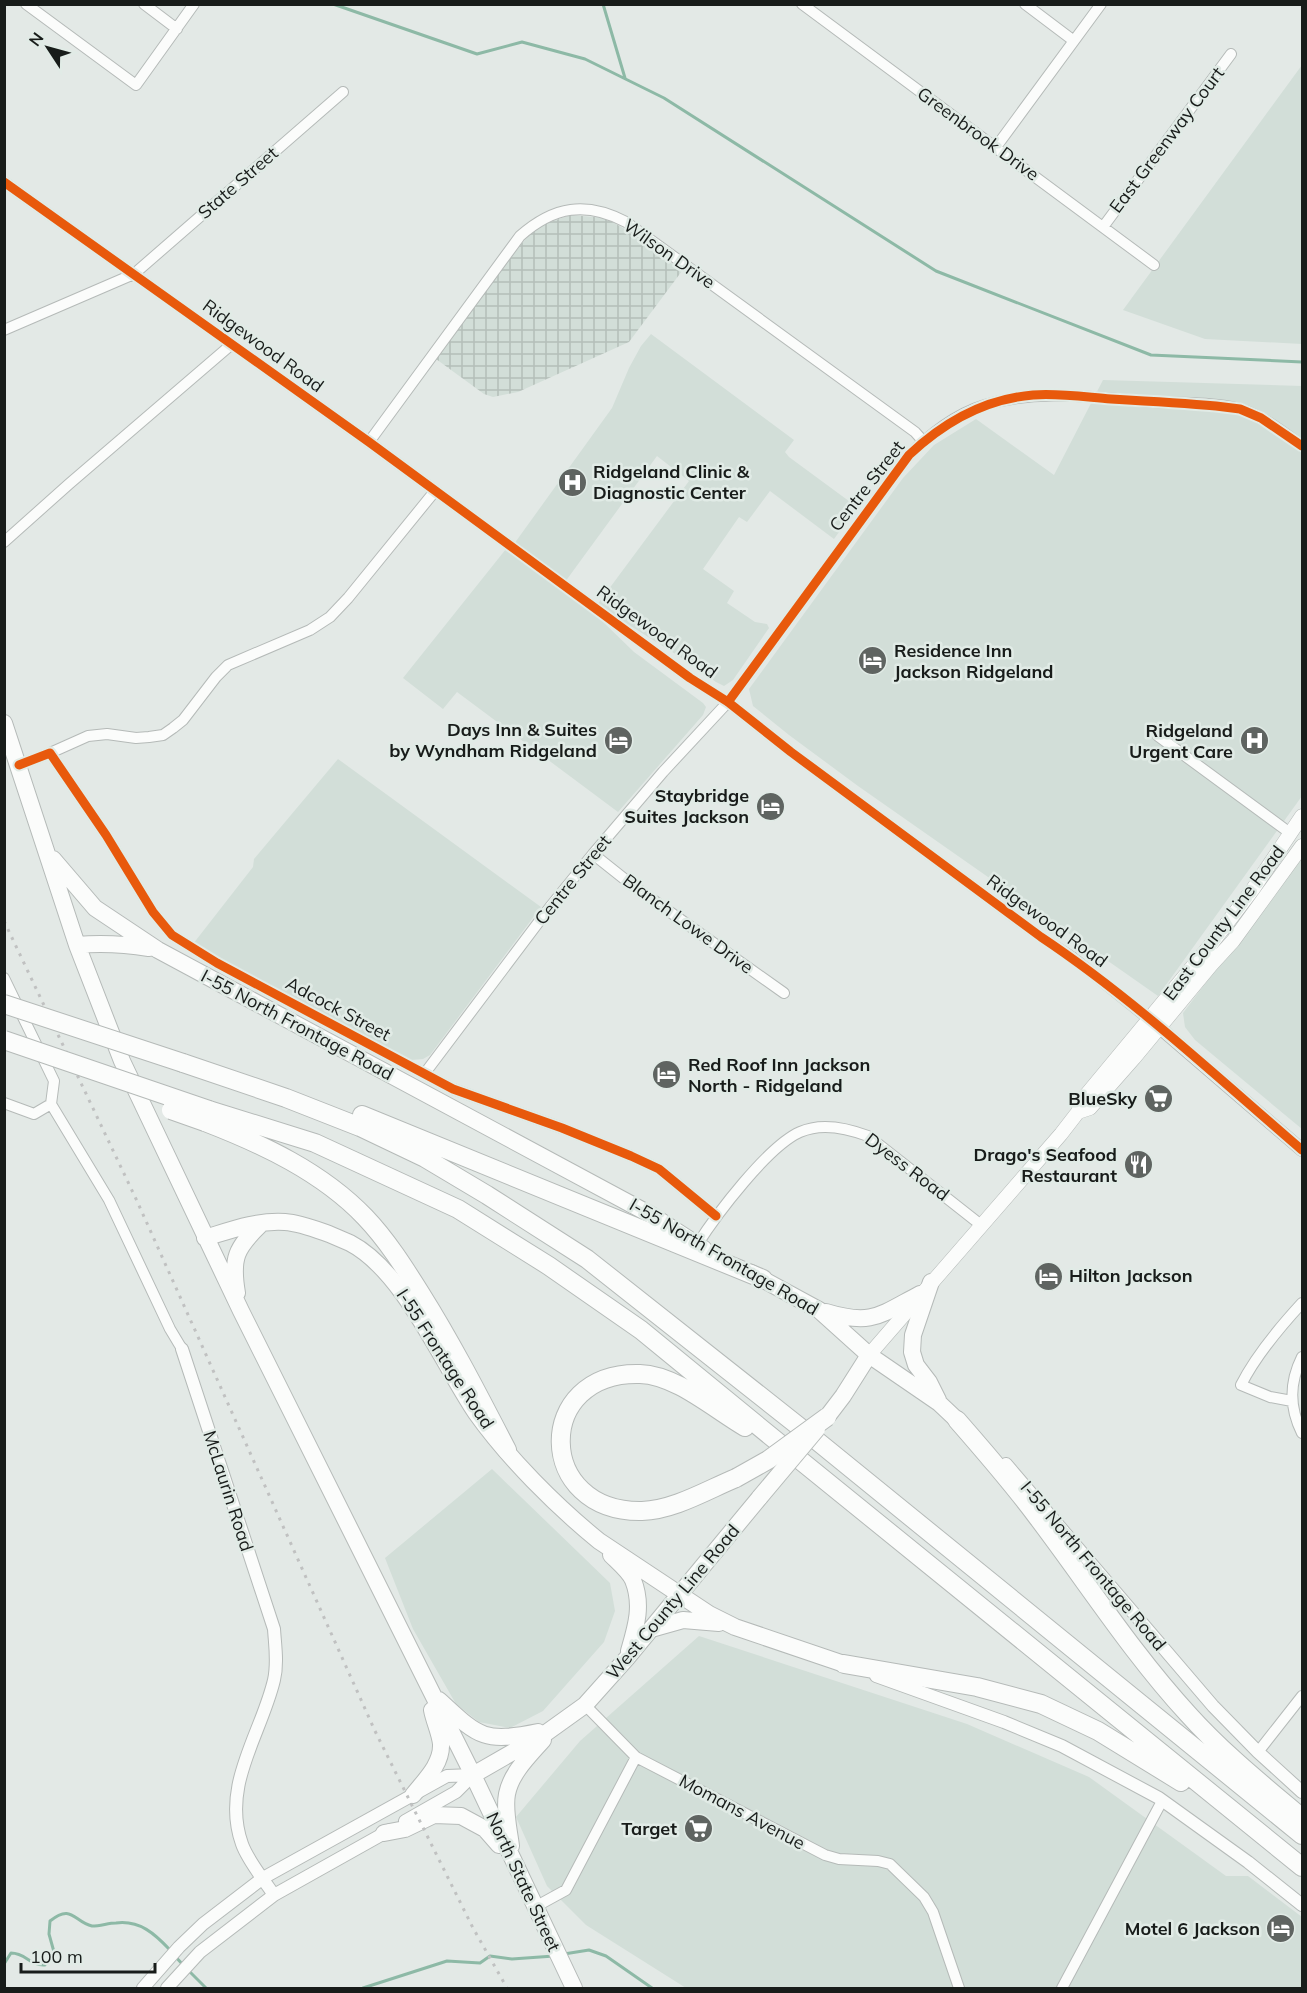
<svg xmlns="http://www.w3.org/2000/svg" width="1307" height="1993" font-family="Mulish,sans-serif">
<defs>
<pattern id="industrial-grid" width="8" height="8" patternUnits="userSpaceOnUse" patternTransform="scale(1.5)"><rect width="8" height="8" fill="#d2ded8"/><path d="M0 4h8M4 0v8" fill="none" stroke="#b4beb9"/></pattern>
</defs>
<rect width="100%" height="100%" fill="#e3e9e6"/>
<path fill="#d2ded8" d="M1302 65V344L1205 339 1123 310Z
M651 334 794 440 785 452 789 457 857 507 834 539 770 491 747 522 739 517 703 569 734 591 727 603 755 622 767 624 769 628 733 680 724 686 716 682 685 660 597 605 689 481 657 456 565 582 514 544 612 408 629 368 641 346Z
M1103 380 1302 386V796L1158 996 858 786 789 735 753 706 749 689 903 478 934 445 976 419 1054 475Z
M506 549 596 615 634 652 703 703 706 707 703 715 618 812 457 692 443 709 403 678Z
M338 759 541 907 430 1055 423 1059 411 1060 402 1056 193 944 253 867 254 859Z
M1302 856V1129L1195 1040 1185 1027 1183 1013Z
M492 1469 610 1583 615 1611 604 1642 543 1711 510 1728 479 1722 456 1704 413 1629 385 1558Z
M699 1636 967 1724 1089 1777 1226 1876H1248L1302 1917V1988H686L586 1925 547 1886 516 1817 580 1741Z"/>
<path fill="url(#industrial-grid)" d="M571 215 605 218 623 228 682 271 629 342 518 392 493 397 484 394 436 359 515 251 532 232 544 224Z"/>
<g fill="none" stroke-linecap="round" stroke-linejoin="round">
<path stroke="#8db9a6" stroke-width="3" d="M333 4 477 54 522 42 585 59 664 98 936 271 1151 355 1302 362
M603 4 625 78
M564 1954 589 1950 606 1956 652 1988
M174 1955 184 1966
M4 1964 11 1953C26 1953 30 1966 45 1965L54 1952 49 1934 50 1921C72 1903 74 1922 92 1926 101 1926 108 1923 116 1923 140 1920 155 1934 170 1950
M189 1971 206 1988
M363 1988 447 1961 480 1963 490 1956 512 1959 554 1956"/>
<defs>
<path id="minor" d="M26 4 136 85 194 4
M144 4 177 29
M802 4 1154 265
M1025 4 1074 41
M996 147 1101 4
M4 182 369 442 690 678 728 702 791 752 1041 937 1072 957 1149 1019
M1103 227 1231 54
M4 330 134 274 343 92
M369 442 520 236C554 206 586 201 626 222L915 432 923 441
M4 542 69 484 232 344
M1158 736 1290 833
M50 753 88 736 107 734 136 738 149 737 163 735 173 728 183 720 216 677 228 665 310 630 330 617 348 598 435 491
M19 765 50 753 106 835 153 912 172 935 217 963 453 1089 562 1128 631 1156 659 1169 716 1216
M593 854 632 885 784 993
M4 978 54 1081 51 1104 34 1114 4 1103
M425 1073 550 907 593 854 663 772 728 702 909 455C931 434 955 414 985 405 1040 388 1097 398 1153 402 1181 403 1212 402 1240 409 1263 416 1283 432 1302 446
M51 1104 109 1200 170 1329 182 1349
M697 1245C716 1215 768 1146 800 1132 822 1122 847 1128 868 1136L981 1225
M1302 1357C1289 1383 1289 1407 1302 1433
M1292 1401 1270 1397 1241 1385C1256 1355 1279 1328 1302 1303
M585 1705 636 1757
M1258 1752 1302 1696
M535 1907 566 1890 636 1757 825 1855 839 1859 878 1861 890 1864 924 1897 933 1912 959 1988
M1062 1988 1162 1801"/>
<path id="tertiary" d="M1153 1022 1302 1150
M182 1349 274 1629C275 1645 278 1663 274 1680 261 1735 221 1785 242 1844 248 1861 264 1880 274 1895
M1006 1464 1213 1706 1258 1752 1302 1792
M876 1676 1004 1722 1062 1746 1159 1798 1248 1862 1302 1905
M405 1821 456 1792 473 1775
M143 1988 179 1947 203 1924 263 1878 447 1776 473 1775
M167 1988 200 1952 274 1895 390 1830"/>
<path id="secondary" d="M1078 1112 1090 1108 1134 1058 1211 965 1233 941 1302 846
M869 1355 1061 1134 1078 1112 1082 1100 1208 948 1253 889 1302 816"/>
<path id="primary" d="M4 723 77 945 122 1061 241 1311 473 1775 574 1988
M53 859 95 908 158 950 653 1216 704 1249
M77 945C102 943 124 944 149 948
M205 1238C231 1230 258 1220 285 1222 300 1223 315 1229 329 1234 336 1237 343 1240 350 1243 404 1271 442 1363 476 1413 508 1458 556 1506 599 1541L709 1614 735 1627 844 1664
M751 1273 819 1310 869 1355 939 1403 957 1420
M931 1282 913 1335 912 1352 916 1365 929 1382 938 1400
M237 1293C231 1258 236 1248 261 1224
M826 1312C872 1326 880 1315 920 1294
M827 1417 843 1396 869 1355
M611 1555C618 1562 629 1571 633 1580 643 1605 636 1627 629 1651
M651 1629 683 1620 719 1623
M439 1700C479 1737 483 1743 538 1732
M473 1775 546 1733 585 1705 627 1658 760 1497
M413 1795C425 1780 442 1764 441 1744 440 1733 434 1721 432 1710
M384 1833 405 1829 434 1815 461 1816 485 1829 499 1845
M511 1846C509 1830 504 1810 507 1794 511 1773 529 1756 543 1740"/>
<path id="motorway" d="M183 1063 286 1098 360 1127 425 1158 487 1195 587 1259 811 1436 1302 1835
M209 1110 315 1143 458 1209 549 1266 641 1330 779 1443 1302 1867
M362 1115 763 1279
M205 1122C262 1144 322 1172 365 1217 387 1240 404 1267 421 1294 453 1345 480 1398 507 1450
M957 1420C985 1452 1013 1484 1038 1518 1088 1584 1132 1653 1188 1714 1222 1752 1263 1785 1302 1818
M736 1478C707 1490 674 1510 642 1511 535 1513 533 1371 640 1374 676 1375 714 1409 745 1427
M844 1664 977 1687 1041 1704 1098 1731 1181 1782"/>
</defs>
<use href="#minor" stroke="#b5bab8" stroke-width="12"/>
<use href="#tertiary" stroke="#b5bab8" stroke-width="14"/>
<use href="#secondary" stroke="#b5bab8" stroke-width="15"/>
<use href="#primary" stroke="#b5bab8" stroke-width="18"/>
<use href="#motorway" stroke="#b5bab8" stroke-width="20"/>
<use href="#minor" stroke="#fbfcfb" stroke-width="10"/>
<use href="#tertiary" stroke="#fbfcfb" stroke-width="12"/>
<use href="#secondary" stroke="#fbfcfb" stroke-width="14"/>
<use href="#primary" stroke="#fbfcfb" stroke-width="16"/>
<use href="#motorway" stroke="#fbfcfb" stroke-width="18"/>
<path stroke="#c0c1c1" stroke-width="3" stroke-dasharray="3 6" stroke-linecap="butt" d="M4 921 137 1201 375 1731 473 1928 507 1988"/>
<defs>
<path id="primary-bridge" d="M760 1497 817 1429"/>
<path id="motorway-bridge" d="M4 1004 183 1063
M4 1040 209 1110
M171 1110 205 1122
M736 1478 768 1460 827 1417"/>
</defs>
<use href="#primary-bridge" stroke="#b5bab8" stroke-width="18" stroke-linecap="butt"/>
<use href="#motorway-bridge" stroke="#b5bab8" stroke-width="20" stroke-linecap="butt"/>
<use href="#primary-bridge" stroke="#fbfcfb" stroke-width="16"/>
<use href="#motorway-bridge" stroke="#fbfcfb" stroke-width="18"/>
<defs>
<path id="cycleway" d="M4 182 369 442 690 678 728 702 791 752 1041 937C1134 999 1217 1077 1302 1150
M728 702 909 455C944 422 984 399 1033 395 1059 393 1085 397 1111 399 1146 401 1181 403 1216 406L1240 409 1261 418 1302 446
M19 765 50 753 106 835 153 912 172 935 217 963 453 1089 562 1128 631 1156 659 1169 716 1216"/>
</defs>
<use href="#cycleway" stroke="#e1ebe6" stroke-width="13"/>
<use href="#cycleway" stroke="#e8590c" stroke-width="9"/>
</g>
<defs>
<symbol id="hospital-disc" viewBox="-11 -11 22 22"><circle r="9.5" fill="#5f6461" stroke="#e1ebe6"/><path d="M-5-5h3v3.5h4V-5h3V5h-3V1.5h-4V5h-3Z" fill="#fff"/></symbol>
<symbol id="hotel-disc" viewBox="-11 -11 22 22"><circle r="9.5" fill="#5f6461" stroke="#e1ebe6"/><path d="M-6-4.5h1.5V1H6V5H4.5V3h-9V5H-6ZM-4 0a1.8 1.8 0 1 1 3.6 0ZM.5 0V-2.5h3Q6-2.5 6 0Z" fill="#fff"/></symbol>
<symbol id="supermarket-disc" viewBox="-11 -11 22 22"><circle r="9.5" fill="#5f6461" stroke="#e1ebe6"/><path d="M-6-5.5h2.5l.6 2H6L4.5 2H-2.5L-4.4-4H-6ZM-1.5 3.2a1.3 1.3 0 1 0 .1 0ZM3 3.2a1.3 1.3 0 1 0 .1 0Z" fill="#fff"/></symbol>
<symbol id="restaurant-disc" viewBox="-11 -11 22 22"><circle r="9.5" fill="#5f6461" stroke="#e1ebe6"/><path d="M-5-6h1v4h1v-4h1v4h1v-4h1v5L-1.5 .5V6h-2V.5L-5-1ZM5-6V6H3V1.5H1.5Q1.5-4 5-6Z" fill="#fff"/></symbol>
</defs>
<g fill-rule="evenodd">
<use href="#hospital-disc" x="556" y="466" width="33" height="33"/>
<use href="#hotel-disc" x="856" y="644" width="33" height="33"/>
<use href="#hotel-disc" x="602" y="724" width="33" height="33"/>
<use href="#hospital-disc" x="1238" y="724" width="33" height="33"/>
<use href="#hotel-disc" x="754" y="790" width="33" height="33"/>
<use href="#hotel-disc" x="650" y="1058" width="33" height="33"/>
<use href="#supermarket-disc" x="1142" y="1082" width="33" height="33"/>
<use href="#restaurant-disc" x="1122" y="1148" width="33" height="33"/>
<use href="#hotel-disc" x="1032" y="1260" width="33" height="33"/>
<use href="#supermarket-disc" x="682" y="1812" width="33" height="33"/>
<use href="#hotel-disc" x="1264" y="1912" width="33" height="33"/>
</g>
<g text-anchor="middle" stroke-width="5" stroke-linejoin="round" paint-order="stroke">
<g font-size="18" fill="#181c1a" stroke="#e1ebe6">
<text transform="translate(978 134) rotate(36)" y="6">Greenbrook Drive</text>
<text transform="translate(1167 140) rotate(-53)" y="6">East Greenway Court</text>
<text transform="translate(238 183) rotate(-41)" y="6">State Street</text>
<text transform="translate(669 254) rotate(35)" y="6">Wilson Drive</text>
<text transform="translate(263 346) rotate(36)" y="6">Ridgewood Road</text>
<text transform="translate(867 486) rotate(-52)" y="6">Centre Street</text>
<text transform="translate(657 632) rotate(36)" y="6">Ridgewood Road</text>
<text transform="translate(573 880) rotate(-51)" y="6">Centre Street</text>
<text transform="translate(1047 921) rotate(36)" y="6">Ridgewood Road</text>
<text transform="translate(1224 923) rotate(-53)" y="6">East County Line Road</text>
<text transform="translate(688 924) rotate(36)" y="6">Blanch Lowe Drive</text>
<text transform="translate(338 1009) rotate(28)" y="6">Adcock Street</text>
<text transform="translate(297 1025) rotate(28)" y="6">I-55 North Frontage Road</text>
<text transform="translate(907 1167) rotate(37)" y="6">Dyess Road</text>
<text transform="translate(724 1257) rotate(30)" y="6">I-55 North Frontage Road</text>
<text transform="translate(445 1359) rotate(57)" y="6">I-55 Frontage Road</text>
<text transform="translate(228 1491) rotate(72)" y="6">McLaurin Road</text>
<text transform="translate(1093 1566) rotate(50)" y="6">I-55 North Frontage Road</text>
<text transform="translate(673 1602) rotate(-50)" y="6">West County Line Road</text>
<text transform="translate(742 1812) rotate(28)" y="6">Momans Avenue</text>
<text transform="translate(523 1882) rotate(65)" y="6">North State Street</text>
</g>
<g font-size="18" font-weight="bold" fill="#181c1a" stroke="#e1ebe6" text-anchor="end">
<text x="593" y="478" text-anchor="start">Ridgeland Clinic &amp;<tspan x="593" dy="21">Diagnostic Center</tspan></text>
<text x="894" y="657" text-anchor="start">Residence Inn<tspan x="894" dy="21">Jackson Ridgeland</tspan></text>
<text x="597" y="736">Days Inn &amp; Suites<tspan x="597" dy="21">by Wyndham Ridgeland</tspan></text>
<text x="1233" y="737">Ridgeland<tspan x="1233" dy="21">Urgent Care</tspan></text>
<text x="749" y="802">Staybridge<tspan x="749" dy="21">Suites Jackson</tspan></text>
<text x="688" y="1071" text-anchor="start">Red Roof Inn Jackson<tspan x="688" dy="21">North - Ridgeland</tspan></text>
<text x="1137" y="1105">BlueSky</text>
<text x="1117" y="1161">Drago's Seafood<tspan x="1117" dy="21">Restaurant</tspan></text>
<text x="1069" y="1282" text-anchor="start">Hilton Jackson</text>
<text x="677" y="1835">Target</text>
<text x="1260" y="1935">Motel 6 Jackson</text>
</g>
</g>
<rect width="1307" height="1993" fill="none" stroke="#181c1a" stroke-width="12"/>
<g transform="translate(48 48) rotate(306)" stroke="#e1ebe6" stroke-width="4.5" paint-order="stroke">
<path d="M0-4.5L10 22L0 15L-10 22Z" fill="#181c1a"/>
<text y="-9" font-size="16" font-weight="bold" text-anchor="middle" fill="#181c1a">N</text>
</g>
<path d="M21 1963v9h134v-9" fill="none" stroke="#181c1a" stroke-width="3"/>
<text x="30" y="1963" font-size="18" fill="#181c1a" stroke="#e1ebe6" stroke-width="4.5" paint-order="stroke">100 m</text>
</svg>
